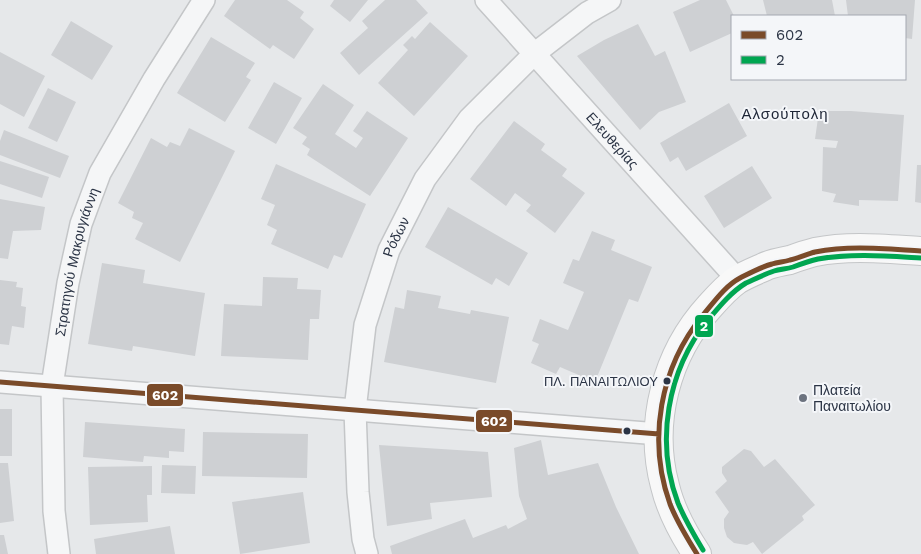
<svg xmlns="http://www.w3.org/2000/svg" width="921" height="554" font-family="'Work Sans',sans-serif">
<rect width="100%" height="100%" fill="#e6e8ea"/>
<path fill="#ced0d3" d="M235 0H287L304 12 300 18 314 29 294 59 273 45 270 49 224 16Z
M334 0H368L350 22 330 6Z
M385 0H416L428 13 359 75 340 53 368 28 362 21Z
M700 0H726L734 16H732V33L690 52 673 12Z
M763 0H832L835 16H767Z
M846 0H915L912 39 905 38V16H848Z
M71 21 113 46 92 80 51 55Z
M430 22 468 56 414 116 378 83 408 50 403 45 412 36 415 39Z
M638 24 655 56 665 51 686 102 659 112 640 130 577 56 604 40Z
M211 37 255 63 246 77 251 80 225 122 177 93Z
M0 52 45 76 24 117 0 104Z
M274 82 302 98 276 144 248 128Z
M323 84 354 105 335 134 356 148 363 138 353 131 367 111 408 138 370 196 307 155 310 149 302 144 307 137 293 128Z
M48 88 76 102 57 142 28 128Z
M729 103 747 136 686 171 678 157 670 162 660 143Z
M819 111H851L904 115 898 201 859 200V206L833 202 836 194 822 191 823 147 836 148 838 141 815 139Z
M514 121 545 144 541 150 567 169 562 176 585 193 555 233 526 211 531 205 515 193 506 206 470 179Z
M189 128 235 151 180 262 135 239 143 223 132 218 134 212 118 203 151 138 167 147 170 142 180 146Z
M4 130 69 156 60 178 0 155V141Z
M0 161 49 177 42 198 0 184Z
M276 164 366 204 342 258 334 255 328 269 271 244 277 230 267 225 275 205 261 199Z
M917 165H921V203L915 202Z
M752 166 772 198 724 228 704 196Z
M0 199 45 207 41 230 13 231 8 259 0 258Z
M448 207 528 253 509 286 496 278 492 285 425 247Z
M592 231 615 240 611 250 652 267 638 302 629 299 595 382 560 367 556 374 531 363 539 344 532 341 540 319 568 330 584 292 563 283 573 259 579 261Z
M102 263 145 270 143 283 205 293 195 356 133 346 132 351 88 344Z
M263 277 298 278 297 289 321 290 319 319H310L308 360 221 356 224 304 262 306Z
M0 280 17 282 16 287 23 288 21 306 26 307 24 328 12 326 9 345 0 344Z
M407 290 441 296 438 308 470 314 471 310 509 317 496 383 384 362 395 307 404 309Z
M0 409H12V456H0Z
M85 422 185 429 184 452 169 451V458L144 456 143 462 83 457Z
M203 432 308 434 307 478 202 476Z
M541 440 548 475 598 463 616 507 639 554H392L390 546 465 519 473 538 506 525 508 529 527 519 519 496 514 448Z
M379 445 488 452 492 497 430 503 432 519 387 526Z
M744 449 751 451 764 467 775 459 815 505 802 516 804 520 762 554 753 542 747 545 740 544 734 543 727 537 724 528V519L729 512 715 492 727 481 722 473V467Z
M0 463H8L14 521 0 523Z
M162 465 196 466 195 494 161 493Z
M152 466V495H147L148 522 90 525 88 467Z
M303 492 310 543 240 554 232 502Z
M170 526 175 554H96L94 539Z
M0 535H4L8 554H0Z"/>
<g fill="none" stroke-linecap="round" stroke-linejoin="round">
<defs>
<g id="street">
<path id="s1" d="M486 0 738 280"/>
<path d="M0 382 659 434"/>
<path id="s2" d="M59 554 54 511 52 386 68 283 81 224 100 173 154 79 204 0"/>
<path id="s3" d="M367 554 363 539 358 492 355 410 365 325 389 250 425 179 469 119 534 54 587 13 610 0"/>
</g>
<path id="secondary" d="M697 554C683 533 671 511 665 486 648 423 666 354 710 306 718 297 727 287 737 280 745 275 755 271 764 267 772 263 781 262 790 260 798 257 807 254 815 252 850 245 886 249 921 251"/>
</defs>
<use href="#street" stroke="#c4c6c8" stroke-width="24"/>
<use href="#secondary" stroke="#c4c6c8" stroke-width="30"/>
<use href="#street" stroke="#f5f6f7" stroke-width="21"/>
<use href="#secondary" stroke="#f8f8f8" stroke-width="28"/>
<defs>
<path id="bus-1" d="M0 382 659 434
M697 554C687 538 677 522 670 504 647 440 660 367 703 315 714 302 725 286 740 278 750 273 761 267 772 264 778 262 784 262 790 260 799 258 807 254 815 252 850 245 886 249 921 251"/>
<path id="bus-2" d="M703 550C694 535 685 520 678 503 655 442 667 371 708 320 719 307 731 292 746 283 755 279 765 274 774 271 780 269 787 269 793 267 801 264 809 261 818 259 852 253 887 256 921 258"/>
</defs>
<use href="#bus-1" stroke="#f4f6f9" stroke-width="9"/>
<use href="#bus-2" stroke="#f4f6f9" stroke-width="9"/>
<use href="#bus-1" stroke="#7a4b2a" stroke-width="5"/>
<use href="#bus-2" stroke="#00a651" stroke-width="5"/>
</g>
<g fill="#2b3445" stroke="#f4f6f9" stroke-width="2">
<circle cx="667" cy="381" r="4.5"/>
<circle cx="627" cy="431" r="4.5"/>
</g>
<circle fill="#6c737f" stroke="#f4f6f9" stroke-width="2" cx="803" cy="398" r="5"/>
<g text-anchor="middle" stroke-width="4" stroke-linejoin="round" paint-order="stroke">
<g font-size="13" fill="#2b3445" stroke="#f4f6f9" text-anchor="end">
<text x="658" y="386">ΠΛ. ΠΑΝΑΙΤΩΛΙΟΥ</text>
</g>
<g font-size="14" fill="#2b3445" stroke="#f4f6f9">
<text dy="5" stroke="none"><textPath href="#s1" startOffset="189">Ελευθερίας</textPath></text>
<text dy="5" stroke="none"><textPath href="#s3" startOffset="324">Ρόδων</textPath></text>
<text dy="5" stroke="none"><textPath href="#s2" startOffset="295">Στρατηγού Μακρυγιάννη</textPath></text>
</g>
<g font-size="14" fill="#2b3445" stroke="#f4f6f9" text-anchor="start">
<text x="813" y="395">Πλατεία<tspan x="813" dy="16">Παναιτωλίου</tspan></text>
</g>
<g font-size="15" letter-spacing="1" fill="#1d2536" stroke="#f4f6f9">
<text x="785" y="119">Αλσούπολη</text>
</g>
</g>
<g stroke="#f4f6f9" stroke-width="2">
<rect x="694" y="314" width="20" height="24" rx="5" fill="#00a651"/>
<rect x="146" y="383" width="38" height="24" rx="5" fill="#7a4b2a"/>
<rect x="475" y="409" width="38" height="24" rx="5" fill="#7a4b2a"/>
</g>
<g font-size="14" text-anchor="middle" font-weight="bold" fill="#fff">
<text x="704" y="331">2</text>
<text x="165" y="400">602</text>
<text x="494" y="426">602</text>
</g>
<rect x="731" y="15" width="175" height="65" fill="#f4f6f9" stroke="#a4a8b1"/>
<rect x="741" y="31" width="25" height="8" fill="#7a4b2a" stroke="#a4a8b1"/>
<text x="776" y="40" font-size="15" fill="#2b3445">602</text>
<rect x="741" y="56" width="25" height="8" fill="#00a651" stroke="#a4a8b1"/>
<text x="776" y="65" font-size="15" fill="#2b3445">2</text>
</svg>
